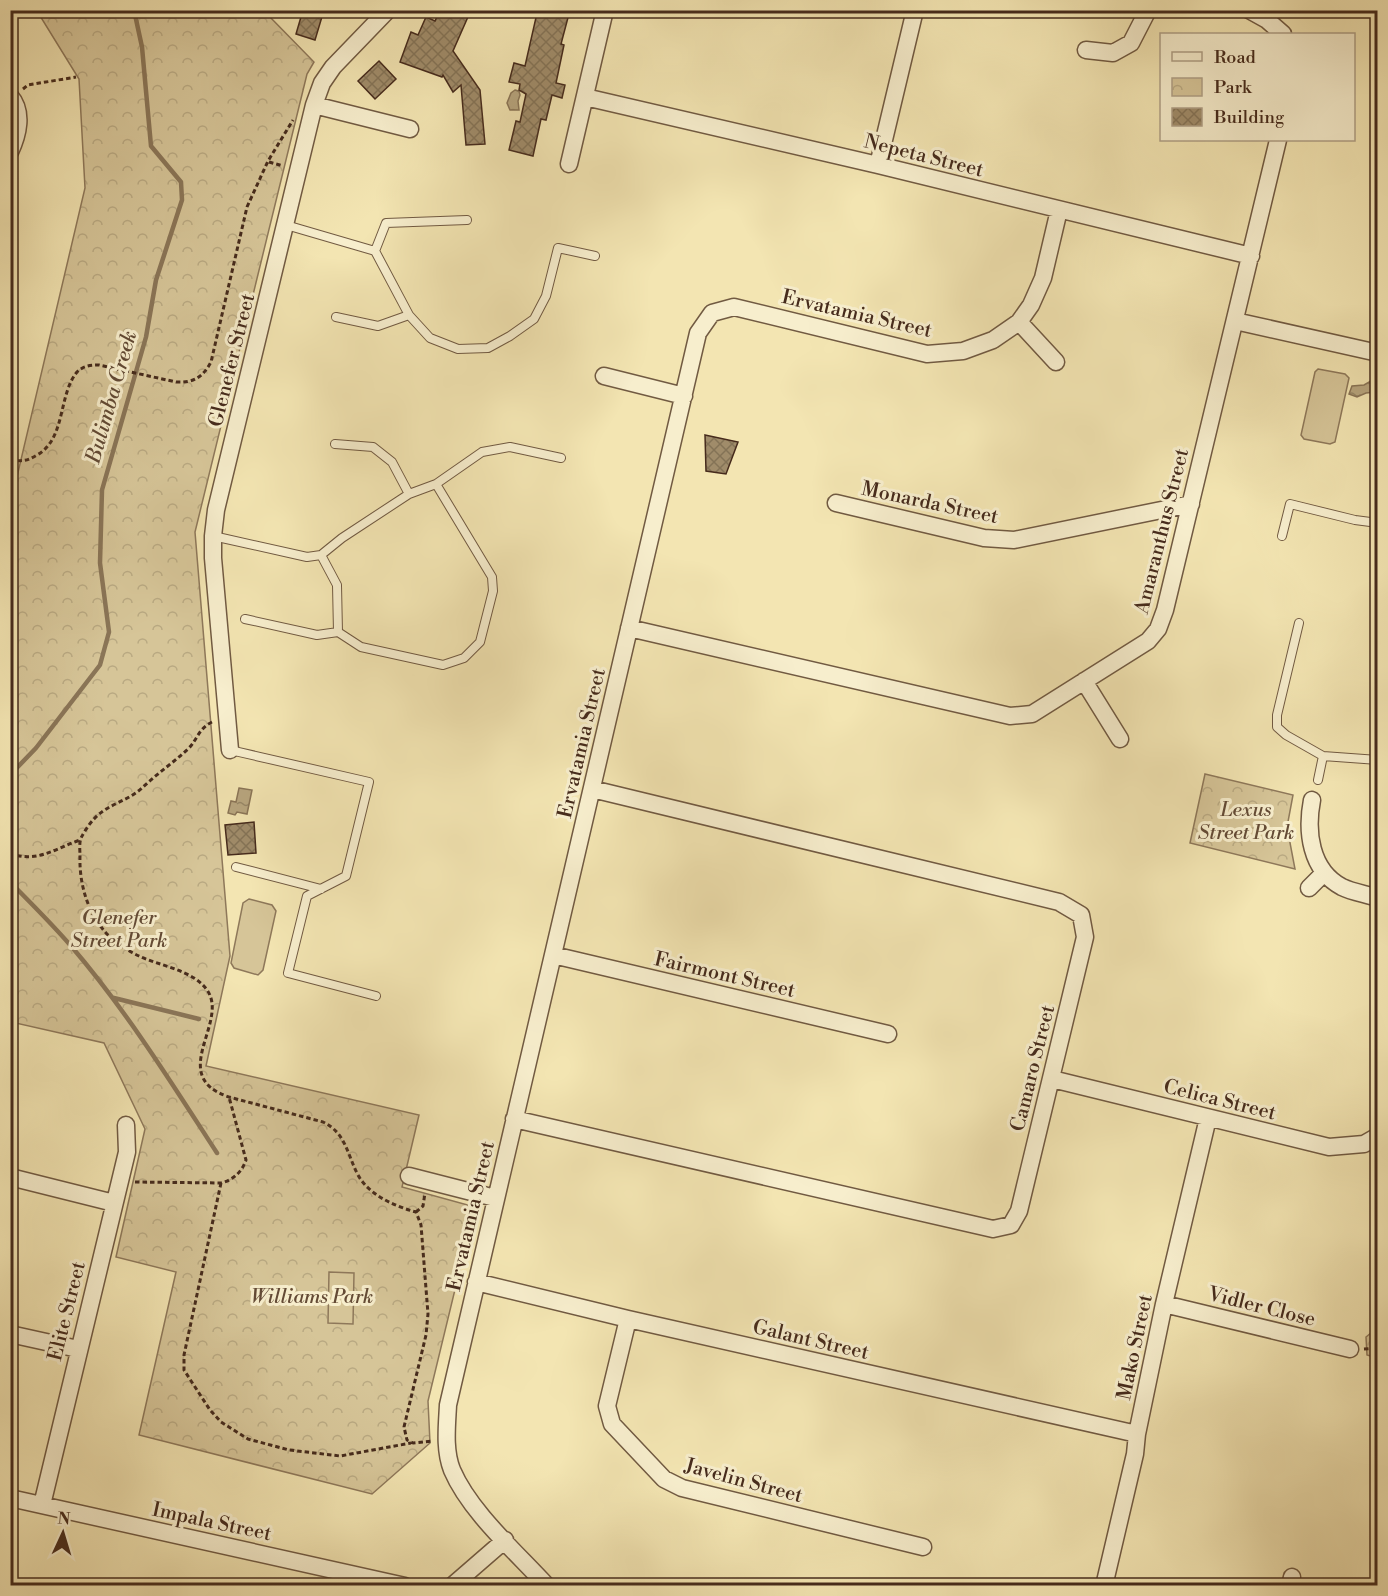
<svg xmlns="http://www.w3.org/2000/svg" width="1388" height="1596" font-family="'Libre Bodoni',serif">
<defs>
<pattern id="park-crowns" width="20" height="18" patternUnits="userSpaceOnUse" patternTransform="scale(1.5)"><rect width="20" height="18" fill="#d6c598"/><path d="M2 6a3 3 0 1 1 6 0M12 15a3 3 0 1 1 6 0" fill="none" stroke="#b9a982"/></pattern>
<pattern id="water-ripples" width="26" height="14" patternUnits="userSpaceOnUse" patternTransform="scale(1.5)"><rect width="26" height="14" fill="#b8a67f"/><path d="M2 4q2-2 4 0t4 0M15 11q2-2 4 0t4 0" fill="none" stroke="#978767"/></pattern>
<pattern id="building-cross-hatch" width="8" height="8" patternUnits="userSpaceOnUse" patternTransform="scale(1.5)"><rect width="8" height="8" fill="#a08c6a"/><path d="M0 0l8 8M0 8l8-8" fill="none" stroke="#847356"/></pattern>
</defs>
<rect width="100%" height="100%" fill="#f3e5b2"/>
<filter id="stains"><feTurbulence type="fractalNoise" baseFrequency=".00333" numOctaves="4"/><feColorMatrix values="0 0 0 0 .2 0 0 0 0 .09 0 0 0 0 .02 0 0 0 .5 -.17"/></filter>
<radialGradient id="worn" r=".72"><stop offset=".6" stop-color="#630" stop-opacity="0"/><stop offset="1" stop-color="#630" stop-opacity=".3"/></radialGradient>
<path fill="url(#park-crowns)" stroke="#8e785a" stroke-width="1.5" d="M37 11H274L269 16 314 62 307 74 195 532 230 956 206 1066 419 1115 402 1187 475 1207 428 1401 430 1443 372 1494 139 1435 176 1272 116 1257 145 1129 104 1043 11 1022V502L85 188 79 79Z
M1205 774 1293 795 1287 827 1295 869 1190 843Z
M1377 1328V1358L1367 1355 1366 1337Z"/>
<path fill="#d6c598" stroke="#8e785a" stroke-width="1.5" d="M1318 369 1345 374 1349 378 1335 442 1330 444 1304 439 1301 435 1315 372Z
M249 899 272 905 276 911 263 970 258 975 234 968 231 963 243 903Z
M329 1272 354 1273 353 1324 328 1323Z"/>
<path fill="url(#water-ripples)" stroke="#8a7557" stroke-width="1.5" d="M515 90 519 91 520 95 518 101 519 110H510L507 103 511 93Z
M1371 381 1377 387 1375 392 1366 393 1357 397 1349 394 1352 386 1364 385Z
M239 788 252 790 247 814 237 812 235 815 228 813 231 801 236 802Z"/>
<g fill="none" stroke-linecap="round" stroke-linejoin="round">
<path stroke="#8a7557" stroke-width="4.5" d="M10 775 36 748 100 665 109 632 100 563 102 490 146 337 156 280 182 200 181 182 151 146 142 47 134 10
M10 882C31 903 52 924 71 946 126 1010 171 1082 217 1153
M114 998 199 1019"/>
</g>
<path fill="url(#building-cross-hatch)" stroke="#462b1c" stroke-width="1.5" d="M303 10H324L315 40 296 34Z
M440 10H471L453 51 480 90 485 144 466 145 461 85 453 92 443 75 442 77 400 62 411 32 418 35 426 17 435 21Z
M544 10H570L561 44 564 45 556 83 565 85 562 98 552 95 546 120 541 119 533 156 509 150 516 121 520 122 526 94 519 90 520 84 509 82 514 63 525 66 537 13 543 14Z
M379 61 396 79 375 99 358 81Z
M705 435 738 442 726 474 706 471Z
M254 822 256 853 228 855 225 825Z"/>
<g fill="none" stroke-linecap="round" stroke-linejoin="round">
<defs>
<path id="lane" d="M286 225 375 251 409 315 430 338 458 349 488 348 510 336 534 319 546 296 558 248 595 256
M375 251 386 223 467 220
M336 317 378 326 409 315
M335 444 373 447 392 462 409 494
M213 536 307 557 321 555 342 538 409 494 436 484 482 452 510 447 561 458
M1282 536 1290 504 1355 520 1378 523
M321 555 337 585 338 632
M245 619 317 635 338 632 361 647 443 665 464 658 480 642 493 591 492 577 436 484
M1299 623 1277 715V727L1286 735 1323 756 1378 760
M230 750 369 782 346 876 307 896 288 973 376 996
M1318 780 1323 756
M236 867 321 889"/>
<path id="street" d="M1249 10 1267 20 1283 34
M1086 50 1113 53 1131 43 1148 10
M10 96C24 112 18 135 10 152
M585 97 878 165 1251 256
M314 105 410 129
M569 164 605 10
M878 165 915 10
M1235 321 1378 353
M1019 322 1056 362
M604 376 684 396
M836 503 984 538 1014 540 1191 504
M629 628 1010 716 1032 714 1148 641 1158 629 1165 610 1278 140
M1084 681 1120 739
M230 750 213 558V536L216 510 314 105 322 83 333 67 388 10
M1312 800C1306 831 1310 870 1342 887 1352 892 1366 894 1378 898
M1309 888 1324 873
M553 955 888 1034
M1052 1079 1329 1147 1364 1144 1378 1136
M514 1119 993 1229 1011 1225 1019 1211 1085 937 1081 915 1059 902 592 789
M409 1176 495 1198
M10 1177 114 1203
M476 1282 628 1319 1137 1434
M1164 1304 1350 1349
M628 1319 607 1406 612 1424 664 1479 682 1488 923 1547
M10 1334 78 1349
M10 1498 405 1586
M42 1505 127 1152 126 1125
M452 1586 505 1540
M547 1586C516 1552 470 1512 452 1470 444 1450 447 1426 448 1405L698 333 712 313 734 307 927 354 963 351 993 340 1019 322 1031 305 1043 278 1059 210
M1104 1586 1135 1454 1137 1434 1164 1304 1208 1118
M1290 1586 1292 1577"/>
</defs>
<use href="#lane" stroke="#715a42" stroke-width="10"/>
<use href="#street" stroke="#715a42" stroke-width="19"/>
<path stroke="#462b1c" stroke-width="3" stroke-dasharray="4.5 3" stroke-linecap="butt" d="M23 89 28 85 76 77
M269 162 283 166
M10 459C22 462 27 461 37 455 66 439 58 395 77 372 83 366 90 365 99 365L176 382C194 383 203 377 211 362L247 207 268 161 293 120
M212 722C198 729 198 739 188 749 174 762 158 773 143 787 129 801 107 804 94 819 89 824 84 832 81 838 79 843 80 851 80 856 79 886 89 918 112 939 120 945 130 952 139 956 160 966 193 970 207 990 230 1022 166 1076 229 1097L323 1122C346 1133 347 1154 358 1175 369 1195 394 1206 416 1212L421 1225 428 1314 426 1335 404 1427 407 1440 413 1443 433 1441
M10 853C36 864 56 848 80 840
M135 1182 221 1183C233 1180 242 1172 246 1160L229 1097
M221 1183 184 1355V1370L210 1410 221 1422 248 1439 289 1450 340 1456 411 1443
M416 1212 423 1206 425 1193
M1364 1349 1378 1348"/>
<use href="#lane" stroke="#f7eecd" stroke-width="8"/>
<use href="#street" stroke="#f7eecd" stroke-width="16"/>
</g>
<g text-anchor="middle" stroke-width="6" stroke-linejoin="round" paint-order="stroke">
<g font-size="20" fill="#462b1c" stroke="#f7eecd">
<text transform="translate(924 155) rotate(14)" y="7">Nepeta Street</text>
<text transform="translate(857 313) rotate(13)" y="7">Ervatamia Street</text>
<text transform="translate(231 360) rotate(-76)" y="7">Glenefer Street</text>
<text transform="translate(930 502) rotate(12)" y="7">Monarda Street</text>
<text transform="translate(1161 531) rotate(-76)" y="7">Amaranthus Street</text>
<text transform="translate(581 743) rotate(-77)" y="7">Ervatamia Street</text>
<text transform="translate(725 974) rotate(13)" y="7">Fairmont Street</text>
<text transform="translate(1032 1068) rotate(-76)" y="7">Camaro Street</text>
<text transform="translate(1220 1099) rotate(14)" y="7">Celica Street</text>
<text transform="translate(470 1216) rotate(-77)" y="7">Ervatamia Street</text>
<text transform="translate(1262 1306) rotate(14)" y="7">Vidler Close</text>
<text transform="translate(66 1311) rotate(-76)" y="7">Elite Street</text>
<text transform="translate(811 1339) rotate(13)" y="7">Galant Street</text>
<text transform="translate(1134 1347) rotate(-78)" y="7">Mako Street</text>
<text transform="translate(744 1480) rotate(15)" y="7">Javelin Street</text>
<text transform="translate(212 1521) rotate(12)" y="7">Impala Street</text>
</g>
<g font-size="20" font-style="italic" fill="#634a35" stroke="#f7eecd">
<text x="1246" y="816">Lexus<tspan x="1246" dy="23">Street Park</tspan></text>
<text x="119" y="924">Glenefer<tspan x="119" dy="23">Street Park</tspan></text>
<text x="312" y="1303">Williams Park</text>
</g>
<g font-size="21" font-style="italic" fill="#624a35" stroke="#f7eecd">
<text transform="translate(111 397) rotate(-74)" y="7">Bulimba Creek</text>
</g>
</g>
<rect width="1388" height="1596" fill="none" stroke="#f3e5b2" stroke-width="36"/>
<rect x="12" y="12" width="1364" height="1572" fill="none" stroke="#462b1c" stroke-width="3"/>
<rect x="18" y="18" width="1352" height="1560" fill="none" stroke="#462b1c" stroke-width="1.5"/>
<rect x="1160" y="33" width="195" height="108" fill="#f7eecd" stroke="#b0a086" stroke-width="1.5"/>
<rect x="1172" y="52" width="30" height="9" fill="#f7eecd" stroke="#b0a086" stroke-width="1.5"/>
<text x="1214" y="63" font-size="18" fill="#462b1c">Road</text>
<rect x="1172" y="78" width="30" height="18" fill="url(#park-crowns)" stroke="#b0a086" stroke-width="1.5"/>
<text x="1214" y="93" font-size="18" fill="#462b1c">Park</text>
<rect x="1172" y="108" width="30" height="18" fill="url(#building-cross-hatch)" stroke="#b0a086" stroke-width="1.5"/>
<text x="1214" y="123" font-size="18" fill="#462b1c">Building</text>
<g transform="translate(63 1533) rotate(4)" stroke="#f7eecd" stroke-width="4.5" paint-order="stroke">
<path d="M0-4.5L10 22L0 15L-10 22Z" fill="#462b1c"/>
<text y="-9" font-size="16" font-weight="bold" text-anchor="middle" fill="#462b1c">N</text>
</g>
<rect width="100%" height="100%" filter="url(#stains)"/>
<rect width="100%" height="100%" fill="url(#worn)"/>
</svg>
